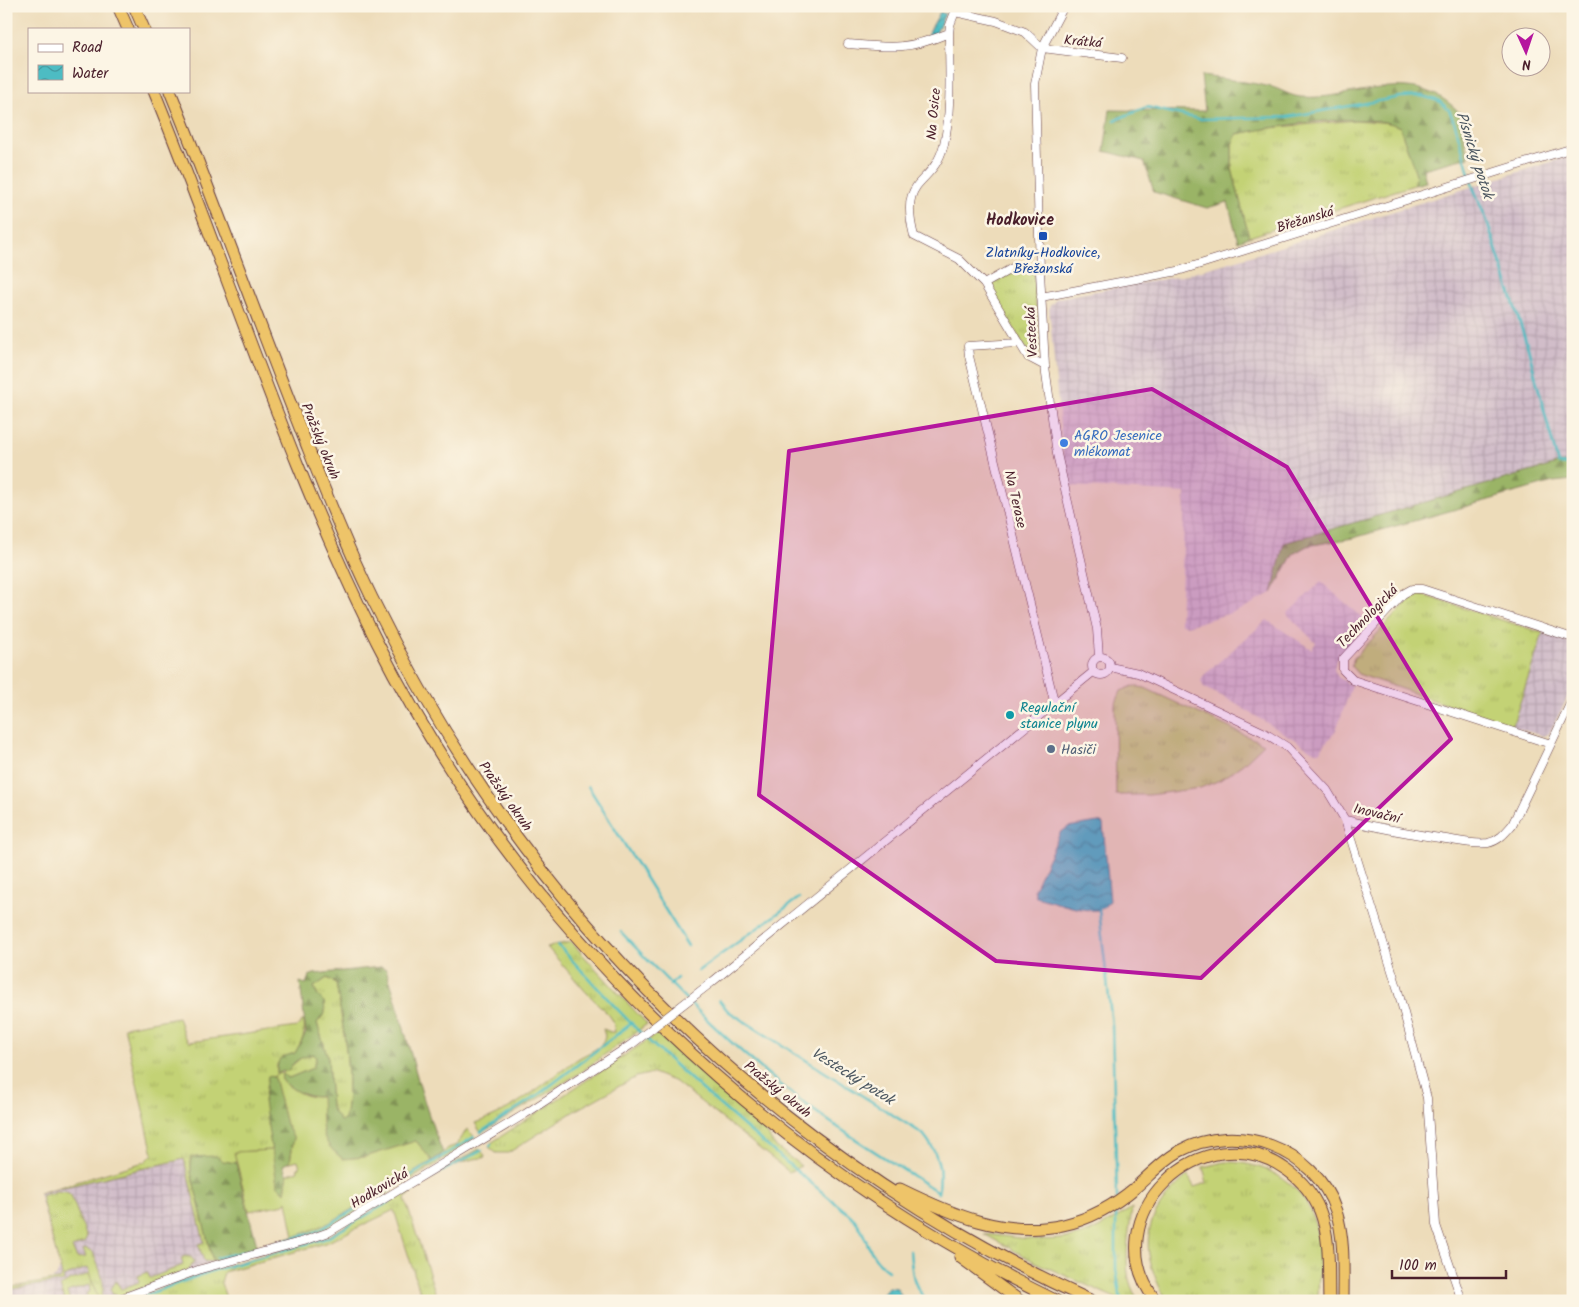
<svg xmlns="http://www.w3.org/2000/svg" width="1579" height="1307" font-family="Kalam,sans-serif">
<defs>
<pattern id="industrial-grid" width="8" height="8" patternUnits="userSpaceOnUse" patternTransform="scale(1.25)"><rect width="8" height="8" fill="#d1bdc9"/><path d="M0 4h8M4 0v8" fill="none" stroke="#b5a2ad"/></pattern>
<pattern id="grass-tufts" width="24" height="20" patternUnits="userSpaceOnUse" patternTransform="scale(1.25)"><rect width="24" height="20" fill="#c3d274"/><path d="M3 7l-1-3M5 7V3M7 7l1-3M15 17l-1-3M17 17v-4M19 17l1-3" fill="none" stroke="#a9b465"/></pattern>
<pattern id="forest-firs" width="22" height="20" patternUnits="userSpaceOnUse" patternTransform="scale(1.25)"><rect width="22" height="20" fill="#9ab466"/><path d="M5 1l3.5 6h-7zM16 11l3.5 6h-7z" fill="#809254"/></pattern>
<pattern id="park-crowns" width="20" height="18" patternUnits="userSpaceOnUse" patternTransform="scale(1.25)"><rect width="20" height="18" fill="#c3d274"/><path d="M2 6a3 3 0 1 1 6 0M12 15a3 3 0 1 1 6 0" fill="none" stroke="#a9b465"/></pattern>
<pattern id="water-waves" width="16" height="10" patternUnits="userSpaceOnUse" patternTransform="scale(1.25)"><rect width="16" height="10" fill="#4dbcc3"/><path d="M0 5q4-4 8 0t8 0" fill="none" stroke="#42989f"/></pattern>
</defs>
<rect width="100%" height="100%" fill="#fcf5e5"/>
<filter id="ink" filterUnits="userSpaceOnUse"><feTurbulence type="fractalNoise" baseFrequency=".02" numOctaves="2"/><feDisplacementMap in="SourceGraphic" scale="10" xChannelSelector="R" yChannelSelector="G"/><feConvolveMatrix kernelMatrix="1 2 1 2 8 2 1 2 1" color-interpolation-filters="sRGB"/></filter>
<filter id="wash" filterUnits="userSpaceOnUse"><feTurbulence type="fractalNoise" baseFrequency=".0096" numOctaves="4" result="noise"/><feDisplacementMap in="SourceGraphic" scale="20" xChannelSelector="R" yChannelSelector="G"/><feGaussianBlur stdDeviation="1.12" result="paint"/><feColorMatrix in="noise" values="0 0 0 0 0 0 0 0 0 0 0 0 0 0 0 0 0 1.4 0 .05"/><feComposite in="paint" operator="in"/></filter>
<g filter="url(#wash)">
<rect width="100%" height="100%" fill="#eddcba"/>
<path fill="url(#industrial-grid)" d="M1573 155V463H1560L1284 543 1272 593 1238 611 1187 626 1180 623 1185 493 1071 486 1063 457 1049 307 1057 298 1181 276 1244 258Z
M1321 582 1369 623 1336 660 1334 670 1338 677 1352 686 1336 730 1319 752H1315L1226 698 1204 688 1201 681 1204 675 1267 620 1311 649 1316 643 1287 614Z
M1543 633 1573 643V687L1549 734 1543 736 1512 727Z
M187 1157 213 1262 122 1301H6V1288L46 1282 56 1277 60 1268 39 1193Z"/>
<path fill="url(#grass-tufts)" stroke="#867850" d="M1356 120 1391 123 1400 127 1416 174 1414 185 1249 237 1232 169V144L1237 134 1269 128Z
M1027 264 1033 268 1040 352 1034 357 1028 353 990 287 996 281Z
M1419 594 1543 633 1512 727 1358 674 1351 666 1354 658 1413 596Z
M1133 686 1145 688 1264 744 1243 764 1220 780 1200 788 1149 795H1116L1115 705 1121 691Z
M571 942 647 1024 578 1074 481 1133 475 1123C517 1109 541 1085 576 1060 587 1052 602 1050 605 1036L603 1029 611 1032H615L613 1021 609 1015 586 992 547 947Z
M327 978 336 983C343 1028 353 1074 345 1120L340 1122 331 1108 328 1058 317 1023 325 1013 324 1002 317 995 314 987Z
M178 1017 184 1036 189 1042 297 1027 303 1020C307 1033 302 1041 295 1053L289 1055 277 1064V1073L274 1077 268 1076 272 1150 235 1152 236 1163 191 1158V1172L213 1262 204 1261 198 1244 204 1242 184 1159 39 1193 144 1162 153 1154 124 1027Z
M657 1034 762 1126 774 1145 801 1166 789 1172 676 1082 653 1073 636 1077 576 1110 508 1153H496L489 1147 491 1143Z
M314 1054 316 1058 313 1068 289 1078 282 1074 303 1056Z
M467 1129 475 1137 473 1140 441 1161 439 1157 448 1148 457 1145Z
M479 1149 485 1155 484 1158C458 1158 423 1182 405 1199L438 1301H423L394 1210 326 1243 224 1272 221 1283 227 1301H126L207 1271 324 1238Z
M1225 1162C1269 1162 1309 1186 1317 1232 1322 1254 1318 1278 1318 1301L1166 1299C1137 1248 1143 1214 1188 1175L1194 1187 1207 1183 1203 1167Z
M57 1191 67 1192 71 1195 87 1238 84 1243 72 1248 77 1258 86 1257 83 1250 85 1249 93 1252C99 1269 108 1284 100 1301H95L98 1299 87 1268 63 1277 64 1281 6 1290V1288L60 1279 62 1276 41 1196Z
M1132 1208C1129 1235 1119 1279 1140 1301H1122L1035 1262 984 1234C1016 1237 1053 1245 1084 1234 1102 1228 1117 1217 1132 1208Z
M185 1256 191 1257 194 1261 189 1270 120 1296 112 1294 111 1289 116 1281 121 1289 139 1282 138 1276 147 1272 150 1278 183 1265 181 1258Z"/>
<path fill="url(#forest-firs)" stroke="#726a48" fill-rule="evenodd" d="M1201 76C1225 79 1249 82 1272 87 1282 90 1290 96 1301 97 1355 101 1410 64 1457 110 1464 117 1463 144 1469 157L1423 169 1426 182 1414 185 1416 174 1400 127C1368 110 1273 127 1237 134L1232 144V169L1249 237 1238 241 1228 202 1207 208 1154 192 1144 161 1104 151 1110 110 1205 111Z
M1560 463H1573V480L1553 482 1353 538 1307 546 1293 554 1272 593 1284 543Z
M381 967 386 969C407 1030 418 1094 443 1153L432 1161 416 1141 365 1157 343 1159C317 1140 323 1126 321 1097 304 1097 294 1091 281 1080L282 1074 289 1078 313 1068 316 1058 314 1054C304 1056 293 1060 289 1070L277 1073C278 1055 280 1058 295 1053L306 1033 300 982 306 984 309 976 314 974ZM327 978 336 983C343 1028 353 1074 345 1120L340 1121 331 1108 328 1058 317 1023 325 1013 324 1002 317 995 314 987Z
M268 1076 274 1077 286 1124 294 1138 290 1162 283 1165 286 1174H288L285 1193 277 1185 264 1101Z
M216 1156 223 1161 236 1163 258 1250 213 1262 191 1172V1157Z"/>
<path fill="url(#park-crowns)" stroke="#867850" d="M439 1157 441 1161 398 1187 394 1179H403Z
M389 1181 392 1191 324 1231 275 1246 274 1242C316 1232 353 1210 390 1186Z"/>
<path fill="#c3d274" stroke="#867850" d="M277 1073H282L281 1080C294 1091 305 1098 321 1097 323 1126 317 1140 343 1159L365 1157 416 1141 432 1161 403 1179 389 1181 390 1186 329 1223 294 1237 287 1201 285 1204 249 1211 234 1152 272 1150 277 1185 285 1193 288 1174 298 1171 297 1169 300 1167 298 1160 290 1162 294 1138 286 1124 274 1077Z
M89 1274 98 1299 89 1301 86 1293 90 1292 89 1285 67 1292 70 1301H64L60 1286 71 1280Z"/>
<path fill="url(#water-waves)" stroke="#4c6e77" d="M940 12 945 14 936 33 927 36Z
M1098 822 1103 824 1110 901C1106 905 1103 909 1098 910 1081 912 1052 901 1036 897L1034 889 1060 833 1068 827Z
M888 1287 897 1288 905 1301H881L883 1293Z"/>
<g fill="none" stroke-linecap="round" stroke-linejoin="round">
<path stroke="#4dbcc3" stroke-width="2.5" d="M1115 120 1147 107 1199 119 1287 117 1401 97 1422 96 1439 101 1449 110 1455 124 1473 187 1487 221 1528 348 1558 464 1573 465
M588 786 688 946
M1099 910 1112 1025 1117 1198
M621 932C679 994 740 1055 808 1106 849 1137 895 1164 938 1192
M558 945C589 978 619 1013 652 1044 716 1103 782 1160 850 1215 868 1230 864 1254 888 1270
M698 971 799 898
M670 985 677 978
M719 1000 728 1011 923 1134C938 1152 943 1170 938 1193
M481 1132 538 1095 632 1023
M490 1146 491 1144
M397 1184 474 1137
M417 1185 482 1150
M1116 1206V1269L1121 1301
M274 1244 318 1231 391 1188
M910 1251C912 1271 912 1287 928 1301
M217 1258 258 1248
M129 1301 212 1271 327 1238 391 1201"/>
</g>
</g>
<g filter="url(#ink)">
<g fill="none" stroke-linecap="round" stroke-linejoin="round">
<defs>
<path id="minor" d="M1064 6 1042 48 1035 84 1040 272 1045 366 1057 454 1097 629 1099 657
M955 12 996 21 1025 32 1042 48 1122 58
M949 33C949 67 952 110 944 144 933 189 898 173 914 236L959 259 984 284 1028 357 1045 366
M848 44C892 48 908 50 949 33L950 25 955 12
M984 284 1016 266
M1041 297 1178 271 1573 148
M1018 343 968 346 969 356 1055 705
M1092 666a9 9 0 1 1 18 0a9 9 0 1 1-18 0Z
M1110 667 1138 673 1263 732 1287 747 1327 790 1345 820 1397 987 1427 1098 1436 1225 1462 1301
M1551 744 1353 680 1343 670V659L1403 594 1412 589H1422L1573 638
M1345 820C1379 828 1412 834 1446 839 1459 841 1475 845 1488 843 1499 841 1506 832 1512 825L1573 698
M712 982 1093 672
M114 1301 201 1269 304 1241 329 1232 525 1114 632 1044"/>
<path id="highway" d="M118 6 128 29
M134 6 144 29
M154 91C229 274 288 465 377 642 523 930 767 1161 1057 1301
M170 91C217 206 258 323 304 438 325 491 346 545 372 598 524 910 774 1157 1092 1301
M900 1189C951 1214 1005 1238 1063 1225 1090 1219 1115 1205 1136 1187 1150 1175 1163 1160 1180 1151 1237 1120 1315 1148 1336 1211 1345 1239 1343 1271 1343 1301
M960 1257 1020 1301
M1156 1301C1091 1218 1203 1109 1287 1170 1301 1180 1313 1194 1320 1211 1331 1239 1328 1271 1329 1301"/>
</defs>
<use href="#minor" stroke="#623b40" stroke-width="9"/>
<use href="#highway" stroke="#623b40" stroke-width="13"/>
<use href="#minor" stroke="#fff" stroke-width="8"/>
<use href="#highway" stroke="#eec469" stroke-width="11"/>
<defs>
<path id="minor-bridge" d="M632 1044 712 982"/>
</defs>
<use href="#minor-bridge" stroke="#623b40" stroke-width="9" stroke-linecap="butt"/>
<use href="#minor-bridge" stroke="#fff" stroke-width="8"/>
</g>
</g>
<path fill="#b5179e" fill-opacity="0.2" stroke="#b5179e" stroke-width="4" stroke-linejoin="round" d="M1152 389 1287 467 1451 739 1201 978 996 961 759 795 789 451Z"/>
<rect fill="#1a4fb4" stroke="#fcf5e5" stroke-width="2" x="1038" y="231" width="10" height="10" rx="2.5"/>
<circle fill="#3f7fe0" stroke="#fcf5e5" stroke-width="2" cx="1064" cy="443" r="5"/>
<circle fill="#0f9aa8" stroke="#fcf5e5" stroke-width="2" cx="1010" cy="715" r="5"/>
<circle fill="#5c6f8a" stroke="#fcf5e5" stroke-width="2" cx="1051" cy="749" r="5"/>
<g text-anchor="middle" stroke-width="5" stroke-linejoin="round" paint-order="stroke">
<g font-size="14" fill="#4a1f2b" stroke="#fcf5e5">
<text transform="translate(1083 41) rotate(5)" y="5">Krátká</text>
<text transform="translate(933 114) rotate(-85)" y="5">Na Osice</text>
<text transform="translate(1305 219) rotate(-17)" y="5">Břežanská</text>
<text transform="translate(1031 332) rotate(-93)" y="5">Vestecká</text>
<text transform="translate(321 441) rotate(68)" y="5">Pražský okruh</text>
<text transform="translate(1016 499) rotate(77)" y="5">Na Terase</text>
<text transform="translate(1367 616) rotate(-46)" y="5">Technologická</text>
<text transform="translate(506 796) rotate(55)" y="5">Pražský okruh</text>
<text transform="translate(1377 813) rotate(13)" y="5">Inovační</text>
<text transform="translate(778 1089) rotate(39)" y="5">Pražský okruh</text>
<text transform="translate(379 1188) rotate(-31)" y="5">Hodkovická</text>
</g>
<g font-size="14" fill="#164399" stroke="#fcf5e5">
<text x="1043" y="257">Zlatníky-Hodkovice,<tspan x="1043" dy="16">Břežanská</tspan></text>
</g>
<g font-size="14" fill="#366cbe" stroke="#fcf5e5" text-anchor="start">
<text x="1074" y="440">AGRO Jesenice<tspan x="1074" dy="16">mlékomat</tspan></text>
</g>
<g font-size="14" fill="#0d838f" stroke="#fcf5e5" text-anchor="start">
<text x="1020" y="712">Regulační<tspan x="1020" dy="16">stanice plynu</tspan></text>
</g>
<g font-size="14" fill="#4e5e75" stroke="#fcf5e5" text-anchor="start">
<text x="1061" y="754">Hasiči</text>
</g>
<g font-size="15" font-style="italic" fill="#4b5660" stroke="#fcf5e5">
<text transform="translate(1475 155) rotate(72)" y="5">Písnický potok</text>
<text transform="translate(853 1076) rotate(32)" y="5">Vestecký potok</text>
</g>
<g font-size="16" font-weight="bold" fill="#4a1f2b" stroke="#fcf5e5">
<text x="1020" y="225">Hodkovice</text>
</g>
</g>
<rect width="1579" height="1307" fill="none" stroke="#fcf5e5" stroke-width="25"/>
<rect x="28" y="28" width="162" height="65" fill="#fcf5e5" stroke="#b59f9b"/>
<rect x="38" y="44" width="25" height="8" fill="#ffffff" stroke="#b59f9b"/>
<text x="72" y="52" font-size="15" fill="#4a1f2b">Road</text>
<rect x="38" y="65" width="25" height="15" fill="url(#water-waves)" stroke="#b59f9b"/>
<text x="72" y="78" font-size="15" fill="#4a1f2b">Water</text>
<g transform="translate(1526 52) rotate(177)"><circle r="24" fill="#fcf5e5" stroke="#b59f9b"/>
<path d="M0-4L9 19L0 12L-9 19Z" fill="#b5179e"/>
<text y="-8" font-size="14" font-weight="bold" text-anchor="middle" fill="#4a1f2b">N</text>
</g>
<path d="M1392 1270v8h114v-8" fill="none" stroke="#4a1f2b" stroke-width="2.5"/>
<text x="1399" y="1270" font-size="15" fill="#4a1f2b" stroke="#fcf5e5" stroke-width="4" paint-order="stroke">100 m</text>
</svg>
